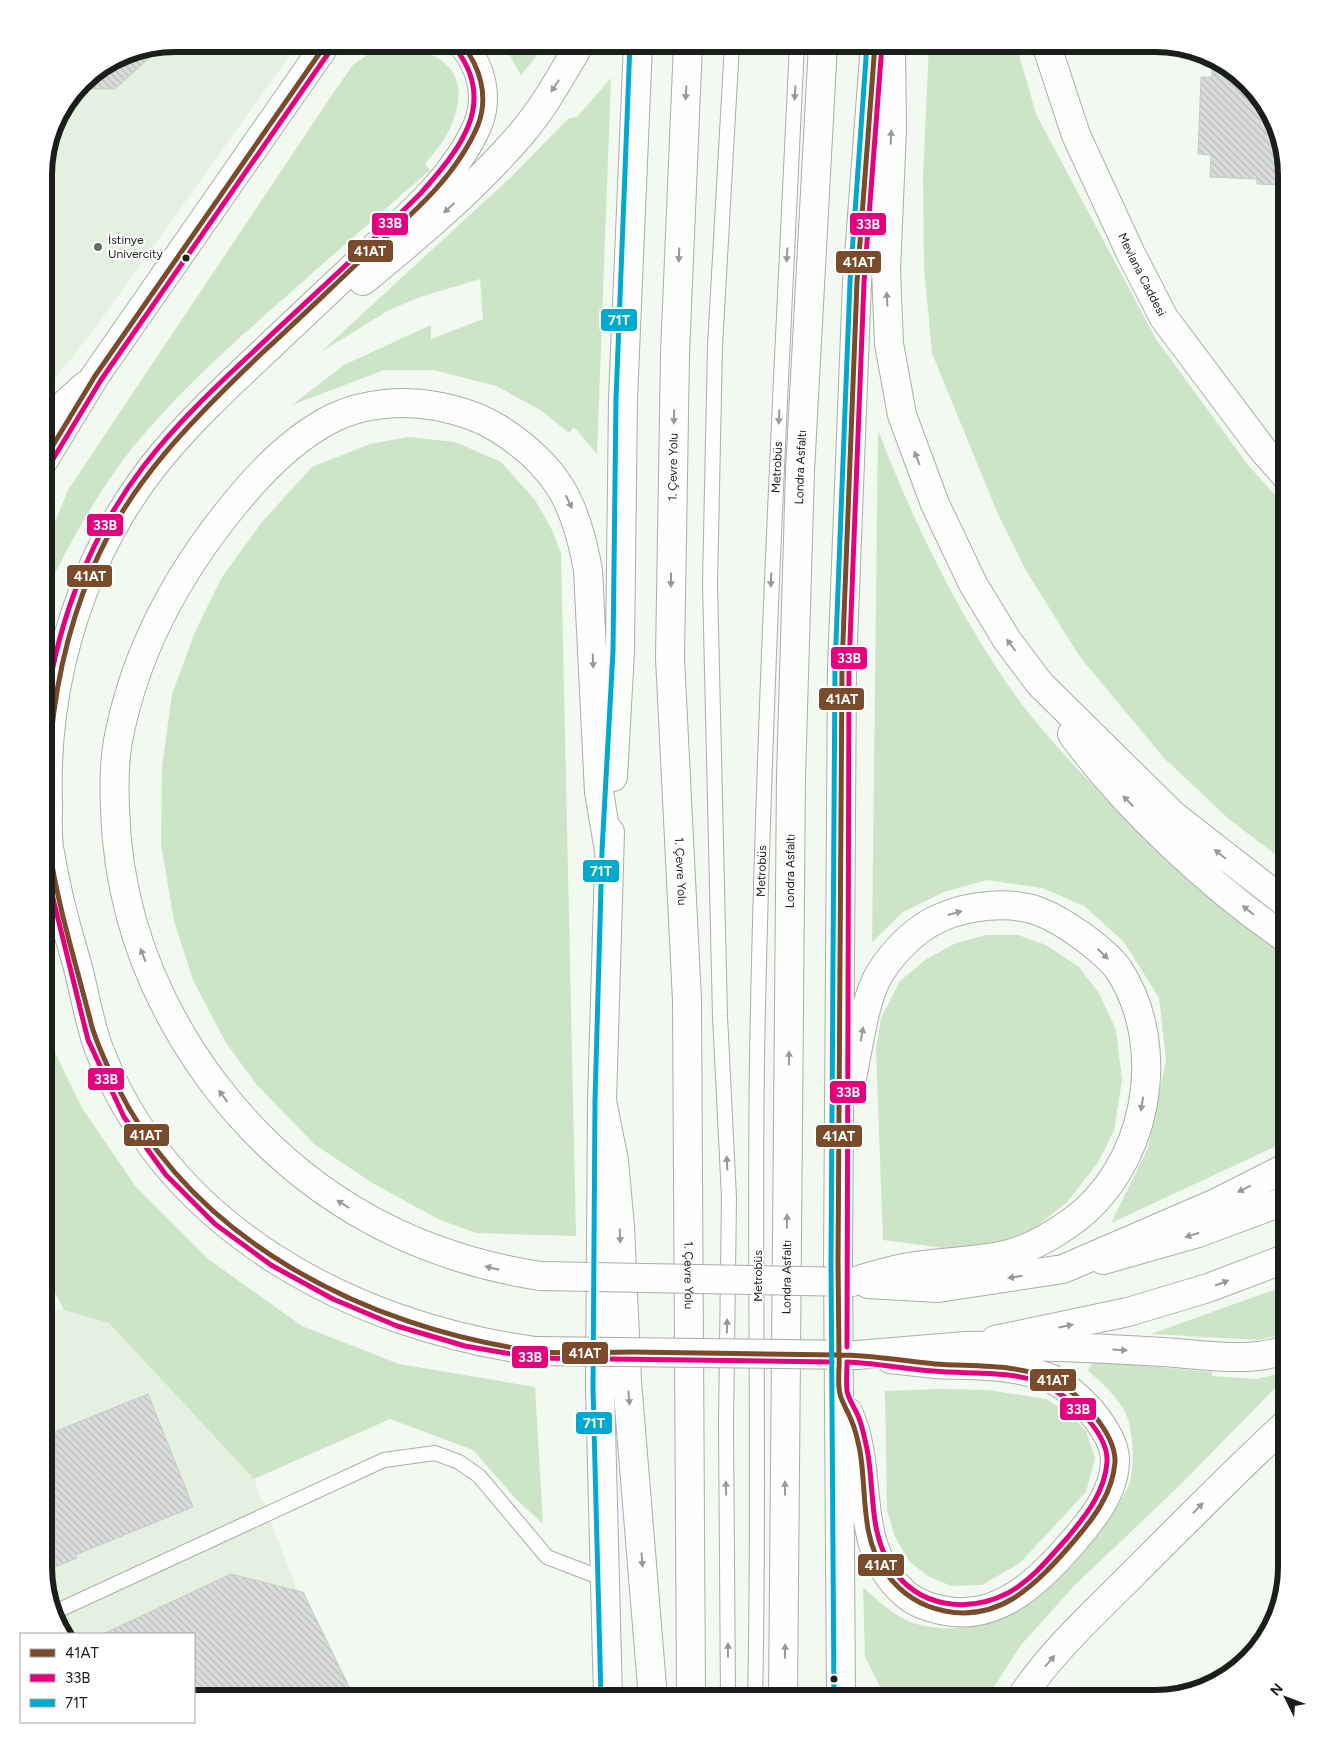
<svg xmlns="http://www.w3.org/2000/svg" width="1331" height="1743" font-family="Figtree,sans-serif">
<defs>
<pattern id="building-back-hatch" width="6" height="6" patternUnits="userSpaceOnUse" patternTransform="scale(1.25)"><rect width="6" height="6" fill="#dadcdb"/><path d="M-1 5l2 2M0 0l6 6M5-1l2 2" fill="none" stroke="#babcbb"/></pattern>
</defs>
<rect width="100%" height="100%" fill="#f2f9f0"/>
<path fill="#e4f1e1" d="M175 44H298L95 328 44 393V166L57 117 88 77 125 54Z
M44 1307 64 1310 109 1323 254 1479 340 1699H194V1634H64L44 1568Z"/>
<path fill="#cce5c6" d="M503 44H546L521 75Z
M929 44H1016L1036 114 1156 339 1248 465 1287 508V863L1230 820 1164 758 1080 657 1025 569 997 512 932 353 924 267 923 176Z
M381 45C438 46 479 70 448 132 442 144 433 154 425 164L430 170C383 211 336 252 290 293 235 341 180 390 133 447 97 493 69 543 44 596V549L68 490 334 92 353 65Z
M611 78 597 454 574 427 569 433 542 411 496 386 434 370H384L292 405 344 365 431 325V339L483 319 480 279 420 297 389 310 321 352 510 178 569 118 577 117Z
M878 430C912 519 954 606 1008 685 1035 724 1068 760 1102 794 1143 837 1185 879 1232 915 1249 929 1269 942 1287 955V1141L1111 1223 1148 1148 1166 1060 1159 998 1124 942 1084 906 1042 888 987 880 944 892 903 912 872 942Z
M408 437 455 442 501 462 535 500 551 528 561 553 576 1236 476 1233 440 1220 374 1184 314 1144 257 1085 226 1043 193 980 174 921 161 844 162 767 172 694 195 632 222 577 262 522 312 467 370 444Z
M986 935H1018L1046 945 1079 967 1099 993 1116 1030 1122 1080 1114 1131 1097 1164 1067 1202 1034 1229 1000 1242 958 1250 883 1240 876 1049 881 1018 900 981 925 960 956 943Z
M44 1030 82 1108 136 1187 208 1259 302 1326 399 1364 535 1387 543 1524 516 1499 473 1450 390 1419 254 1479 109 1323 64 1310 44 1272Z
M1287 1285 1286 1334 1259 1340 1151 1334Z
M1094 1361 1212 1372V1376L1257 1379 1281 1373 1286 1377 1179 1486 1075 1585 1021 1645 986 1699H886L865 1657 863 1587C877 1600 891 1613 908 1621 922 1627 942 1629 957 1628 1015 1623 1042 1596 1079 1555 1093 1539 1120 1506 1128 1487 1135 1473 1133 1438 1129 1423 1124 1401 1103 1385 1088 1370Z
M940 1389 988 1390 1046 1399 1068 1413 1086 1431 1095 1458 1086 1492 1020 1563 982 1585 951 1586 928 1576 909 1561 895 1537 887 1510 885 1391Z"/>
<path fill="url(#building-back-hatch)" stroke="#c8cac9" d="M161 47 115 89H79L88 77 125 54Z
M1212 59 1221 61 1265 102 1287 175V185L1257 184V179L1210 177 1211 155 1198 154 1201 77H1212Z
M148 1394 193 1507 75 1555 77 1558 45 1571 44 1436Z
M231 1574 303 1592 355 1699H194V1634H103Z"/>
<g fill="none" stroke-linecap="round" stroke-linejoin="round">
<defs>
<g id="lane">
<path d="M57 1611 384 1460 435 1453 459 1462 479 1476 547 1557 604 1579"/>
<path d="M728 1699 726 1423 729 1198 720 1016 710 584 715 346 732 44"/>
<path id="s1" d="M755 1699C760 1486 754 1272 757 1058 763 720 781 382 797 44"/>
</g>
<path id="street" d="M44 423 85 386"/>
<g id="secondary">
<path id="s2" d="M1046 44 1076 135 1131 254 1164 318 1263 450 1287 477"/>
<path d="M44 460 95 376 326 44"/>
<path d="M1103 1260 1198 1233 1287 1200"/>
<path d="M995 1340 1128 1312 1208 1288 1287 1258"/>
</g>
<path id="primary" d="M462 44C481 66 489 96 478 124 455 179 402 222 360 261 330 289 301 317 271 345 196 416 136 469 93 567 61 641 45 722 48 804 48 818 47 833 49 847 55 884 64 921 75 957 84 987 88 1020 99 1049 169 1231 353 1326 535 1351
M891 48 892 130 886 270 889 344 902 415 935 504 973 584 1007 640 1040 684 1173 815 1287 904
M363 281C419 235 474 189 522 133 545 106 562 74 580 44
M1072 734C1126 808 1211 887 1287 939
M613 777 620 651 623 399 638 44
M851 1083C858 1052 864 998 880 973 894 951 916 928 940 918 968 905 1009 901 1038 911 1054 917 1068 926 1082 936 1094 945 1110 957 1119 970 1170 1049 1147 1169 1070 1223 1050 1237 1024 1252 1000 1256 970 1262 939 1262 909 1267 890 1270 871 1276 852 1282
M540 1276C405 1255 294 1190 212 1081 153 1001 118 909 115 809 114 787 114 763 118 741 135 650 178 572 237 501 264 468 295 437 333 418 363 403 403 400 436 406 458 410 480 417 499 429 557 466 576 503 588 570L599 792 609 851
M868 1284 938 1288 1063 1269 1218 1202 1287 1167
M966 1346C1032 1345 1097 1348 1162 1352 1201 1354 1249 1364 1287 1349
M848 1412C876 1472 849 1544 904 1593 915 1603 927 1607 941 1610 997 1623 1039 1581 1072 1543 1092 1520 1115 1492 1115 1460 1115 1442 1101 1423 1090 1410 1080 1399 1066 1386 1052 1379 1015 1364 975 1366 936 1364 921 1363 906 1361 890 1359
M608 1699 600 1388 602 1101 610 832
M841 1699 838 1262 842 667 857 282 875 44
M1020 1699C1051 1652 1093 1614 1132 1575 1184 1523 1234 1472 1287 1423"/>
<g id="highway">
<path id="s3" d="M688 44 675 354 670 658 687 1000 691 1699"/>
<path d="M602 1101 614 1161 620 1227 627 1381 653 1699"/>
<path d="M857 1355 966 1346"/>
<path id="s4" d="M783 1699 791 777 800 471 823 44"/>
</g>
</defs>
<use href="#lane" stroke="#a9afa8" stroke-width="16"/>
<use href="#street" stroke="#a9afa8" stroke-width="30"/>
<use href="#secondary" stroke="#a9afa8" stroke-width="30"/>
<use href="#primary" stroke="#a9afa8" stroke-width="30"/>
<use href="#highway" stroke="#a9afa8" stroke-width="30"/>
<use href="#lane" stroke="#fdfefd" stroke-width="14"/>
<use href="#street" stroke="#fdfefd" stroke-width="28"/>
<use href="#secondary" stroke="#fdfefd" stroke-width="28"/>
<use href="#primary" stroke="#fdfefd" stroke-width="28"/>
<use href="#highway" stroke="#fdfefd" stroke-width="28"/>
<defs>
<path id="primary-bridge" d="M540 1276 852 1282
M535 1351 857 1355"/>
</defs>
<use href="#primary-bridge" stroke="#a9afa8" stroke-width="30" stroke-linecap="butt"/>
<use href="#primary-bridge" stroke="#fdfefd" stroke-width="28"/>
<defs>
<path id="bus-1" d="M462 44C480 67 489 96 478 125 455 180 405 220 362 259 328 291 295 323 261 354 194 418 128 483 92 570 61 644 48 721 48 801 48 816 47 832 49 847 58 908 77 967 92 1027 98 1047 107 1065 116 1084 193 1241 365 1327 533 1351 564 1355 599 1352 631 1352 700 1353 770 1354 839 1355
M44 460 95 376 326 44
M839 1355C871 1355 903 1361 935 1364 974 1367 1018 1363 1055 1381 1079 1393 1116 1434 1115 1462 1113 1493 1093 1519 1074 1541 1056 1562 1037 1583 1014 1598 970 1625 916 1614 886 1573 860 1538 867 1492 860 1451 858 1442 856 1431 852 1422 849 1413 842 1403 840 1394 837 1382 840 1367 839 1355Z
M839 1355 838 1262 842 667 857 282 875 44"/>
<path id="bus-2" d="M50 464 101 380 332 48
M44 722C54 631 87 540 143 467 175 425 214 388 253 352 309 299 366 248 421 193 459 150 498 104 456 49
M44 862 88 1040 124 1117 166 1175 215 1224 271 1265 333 1299 397 1326 465 1346 534 1358 832 1362
M847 1347 849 667 864 282 882 45
M847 1362C876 1363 904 1369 933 1371 971 1375 1019 1368 1053 1389 1074 1402 1109 1435 1107 1462 1105 1492 1086 1515 1068 1537 1050 1557 1032 1580 1008 1593 967 1614 918 1607 892 1568 868 1532 875 1489 867 1449 865 1440 863 1430 860 1421 857 1411 849 1401 847 1391 846 1382 847 1372 847 1362Z"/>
<path id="bus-3" d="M601 1699 593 1388 595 1101 602 851 613 651 616 399 630 44
M834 1699 831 1262 835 667 850 282 867 44"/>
</defs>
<use href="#bus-1" stroke="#fff" stroke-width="9"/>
<use href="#bus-2" stroke="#fff" stroke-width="9"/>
<use href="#bus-3" stroke="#fff" stroke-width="9"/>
<use href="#bus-1" stroke="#7a4b2a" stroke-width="5"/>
<use href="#bus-2" stroke="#e5007d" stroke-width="5"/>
<use href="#bus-3" stroke="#00a9ce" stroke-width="5"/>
</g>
<defs><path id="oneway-solid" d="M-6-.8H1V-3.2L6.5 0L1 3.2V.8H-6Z" transform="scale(1.25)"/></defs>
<g fill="#979a96">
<use href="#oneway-solid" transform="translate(555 86) rotate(123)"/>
<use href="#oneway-solid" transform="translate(686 93) rotate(93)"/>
<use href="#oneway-solid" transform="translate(795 93) rotate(93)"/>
<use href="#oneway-solid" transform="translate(891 137) rotate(-87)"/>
<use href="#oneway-solid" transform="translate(449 208) rotate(137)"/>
<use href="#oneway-solid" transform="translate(679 255) rotate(92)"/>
<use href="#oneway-solid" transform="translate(787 255) rotate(93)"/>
<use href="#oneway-solid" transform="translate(887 299) rotate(-93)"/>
<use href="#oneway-solid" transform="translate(674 417) rotate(91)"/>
<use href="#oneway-solid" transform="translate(779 417) rotate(93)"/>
<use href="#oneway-solid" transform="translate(917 458) rotate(-111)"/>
<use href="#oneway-solid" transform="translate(569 502) rotate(65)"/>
<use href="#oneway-solid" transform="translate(671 580) rotate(90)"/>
<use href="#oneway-solid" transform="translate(771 580) rotate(92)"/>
<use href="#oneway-solid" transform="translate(1011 645) rotate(-127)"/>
<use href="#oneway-solid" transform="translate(593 661) rotate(88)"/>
<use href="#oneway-solid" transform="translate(1128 801) rotate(-134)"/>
<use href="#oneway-solid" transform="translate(1220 854) rotate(-141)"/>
<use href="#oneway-solid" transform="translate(1248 910) rotate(-141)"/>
<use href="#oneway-solid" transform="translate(955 913) rotate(-16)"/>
<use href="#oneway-solid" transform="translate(1103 954) rotate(44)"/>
<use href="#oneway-solid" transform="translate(143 955) rotate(-111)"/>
<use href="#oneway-solid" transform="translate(862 1034) rotate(-80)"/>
<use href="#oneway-solid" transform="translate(789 1058) rotate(-89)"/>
<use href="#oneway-solid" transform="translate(223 1096) rotate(-127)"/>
<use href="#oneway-solid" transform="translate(1142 1104) rotate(99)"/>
<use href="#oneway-solid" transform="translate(727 1163) rotate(-93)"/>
<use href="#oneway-solid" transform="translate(1244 1189) rotate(154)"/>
<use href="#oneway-solid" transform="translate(343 1204) rotate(-148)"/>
<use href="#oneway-solid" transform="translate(787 1221) rotate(-89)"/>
<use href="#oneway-solid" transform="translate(1192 1235) rotate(163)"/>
<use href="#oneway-solid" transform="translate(620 1236) rotate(87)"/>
<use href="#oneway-solid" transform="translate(492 1268) rotate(-166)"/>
<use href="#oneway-solid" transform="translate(1015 1277) rotate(171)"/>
<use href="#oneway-solid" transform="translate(1222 1283) rotate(-21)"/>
<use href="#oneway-solid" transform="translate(727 1326) rotate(-89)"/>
<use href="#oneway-solid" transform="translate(1066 1326) rotate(-12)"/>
<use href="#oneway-solid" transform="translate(1120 1350) rotate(3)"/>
<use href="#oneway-solid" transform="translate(629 1398) rotate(85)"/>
<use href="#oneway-solid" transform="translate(726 1488) rotate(-91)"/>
<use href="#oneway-solid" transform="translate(785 1488) rotate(-90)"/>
<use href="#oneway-solid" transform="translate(1198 1508) rotate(-46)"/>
<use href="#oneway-solid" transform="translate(642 1560) rotate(86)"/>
<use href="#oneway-solid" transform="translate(728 1650) rotate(-90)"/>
<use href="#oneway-solid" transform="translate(785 1651) rotate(-89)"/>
<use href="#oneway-solid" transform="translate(1050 1661) rotate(-49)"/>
</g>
<circle fill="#666b64" stroke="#fff" stroke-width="2" cx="98" cy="247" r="5"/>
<g fill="#1a1f19" stroke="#fff" stroke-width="2">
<circle cx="186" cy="258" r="4.5"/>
<circle cx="834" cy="1679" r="4.5"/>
</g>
<g text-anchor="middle" stroke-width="4" stroke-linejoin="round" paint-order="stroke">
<g font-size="12" fill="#1a1f19" stroke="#fff" text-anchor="start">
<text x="108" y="244">İstinye<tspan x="108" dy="14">Univercity</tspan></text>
</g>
<g font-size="12" fill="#1a1f19" stroke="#fff">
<text dy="4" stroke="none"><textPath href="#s2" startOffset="250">Mevlana Caddesi</textPath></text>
<text dy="4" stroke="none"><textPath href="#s4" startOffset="1232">Londra Asfaltı</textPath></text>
<text transform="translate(673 467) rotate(-89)" y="4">1. Çevre Yolu</text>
<text dy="4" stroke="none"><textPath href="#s1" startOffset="1232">Metrobüs</textPath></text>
<text dy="4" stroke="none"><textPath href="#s3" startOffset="828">1. Çevre Yolu</textPath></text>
<text dy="4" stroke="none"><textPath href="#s1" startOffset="828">Metrobüs</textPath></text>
<text dy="4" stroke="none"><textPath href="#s4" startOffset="828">Londra Asfaltı</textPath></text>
<text dy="4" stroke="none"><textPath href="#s3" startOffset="1232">1. Çevre Yolu</textPath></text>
<text transform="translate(758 1276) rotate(-90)" y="4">Metrobüs</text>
<text dy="4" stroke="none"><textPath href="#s4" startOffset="422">Londra Asfaltı</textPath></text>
</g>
</g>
<path d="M0 0H1331V1743H0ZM175 52H1155A123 123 0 0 1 1278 175V1567A123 123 0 0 1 1155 1690H175A123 123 0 0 1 52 1567V175A123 123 0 0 1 175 52Z" fill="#fff" fill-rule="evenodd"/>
<path fill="none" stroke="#1a1f19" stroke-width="6" d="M175 52H1155A123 123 0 0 1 1278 175V1567A123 123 0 0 1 1155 1690H175A123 123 0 0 1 52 1567V175A123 123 0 0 1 175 52Z"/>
<g stroke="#fff" stroke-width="2">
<rect x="371" y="212" width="38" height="24" rx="5" fill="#e5007d"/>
<rect x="849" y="212" width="38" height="24" rx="5" fill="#e5007d"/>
<rect x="347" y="239" width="47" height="24" rx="5" fill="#7a4b2a"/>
<rect x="835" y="250" width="47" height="24" rx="5" fill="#7a4b2a"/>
<rect x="600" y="308" width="38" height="24" rx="5" fill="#00a9ce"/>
<rect x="86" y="513" width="38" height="24" rx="5" fill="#e5007d"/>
<rect x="66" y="564" width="47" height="24" rx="5" fill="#7a4b2a"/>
<rect x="830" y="646" width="38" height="24" rx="5" fill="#e5007d"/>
<rect x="818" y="687" width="47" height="24" rx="5" fill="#7a4b2a"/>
<rect x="582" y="859" width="38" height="24" rx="5" fill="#00a9ce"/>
<rect x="87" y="1067" width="38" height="24" rx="5" fill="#e5007d"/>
<rect x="829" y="1080" width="38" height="24" rx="5" fill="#e5007d"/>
<rect x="123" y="1123" width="47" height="24" rx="5" fill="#7a4b2a"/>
<rect x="815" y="1124" width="48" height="24" rx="5" fill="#7a4b2a"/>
<rect x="561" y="1341" width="48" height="24" rx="5" fill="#7a4b2a"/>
<rect x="511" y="1345" width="38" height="24" rx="5" fill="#e5007d"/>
<rect x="1029" y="1368" width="48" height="24" rx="5" fill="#7a4b2a"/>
<rect x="1059" y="1397" width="38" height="24" rx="5" fill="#e5007d"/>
<rect x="575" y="1411" width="38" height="24" rx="5" fill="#00a9ce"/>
<rect x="857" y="1553" width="48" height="24" rx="5" fill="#7a4b2a"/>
</g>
<g font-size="14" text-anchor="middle" font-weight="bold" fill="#fff">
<text x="390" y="228">33B</text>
<text x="868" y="229">33B</text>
<text x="370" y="256">41AT</text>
<text x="859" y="267">41AT</text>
<text x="619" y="325">71T</text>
<text x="105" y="530">33B</text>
<text x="90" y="581">41AT</text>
<text x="849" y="663">33B</text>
<text x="842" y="704">41AT</text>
<text x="601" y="876">71T</text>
<text x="106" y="1084">33B</text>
<text x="848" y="1097">33B</text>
<text x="146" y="1140">41AT</text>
<text x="839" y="1141">41AT</text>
<text x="585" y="1358">41AT</text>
<text x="530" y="1362">33B</text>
<text x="1053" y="1385">41AT</text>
<text x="1078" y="1414">33B</text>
<text x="594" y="1428">71T</text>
<text x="881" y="1570">41AT</text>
</g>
<rect x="20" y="1633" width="175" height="90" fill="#ffffff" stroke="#a3a5a3"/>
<rect x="30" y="1649" width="25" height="8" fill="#7a4b2a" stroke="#a3a5a3"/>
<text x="65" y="1658" font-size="15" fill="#1a1f19">41AT</text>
<rect x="30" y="1674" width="25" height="8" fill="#e5007d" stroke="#a3a5a3"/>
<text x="65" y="1683" font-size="15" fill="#1a1f19">33B</text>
<rect x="30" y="1699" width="25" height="8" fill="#00a9ce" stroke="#a3a5a3"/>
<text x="65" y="1708" font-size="15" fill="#1a1f19">71T</text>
<g transform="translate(1286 1698) rotate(312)" stroke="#ffffff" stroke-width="4" paint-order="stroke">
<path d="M0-4L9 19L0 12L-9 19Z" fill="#1a1f19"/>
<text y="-8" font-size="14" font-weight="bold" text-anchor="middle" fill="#1a1f19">N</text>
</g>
</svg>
